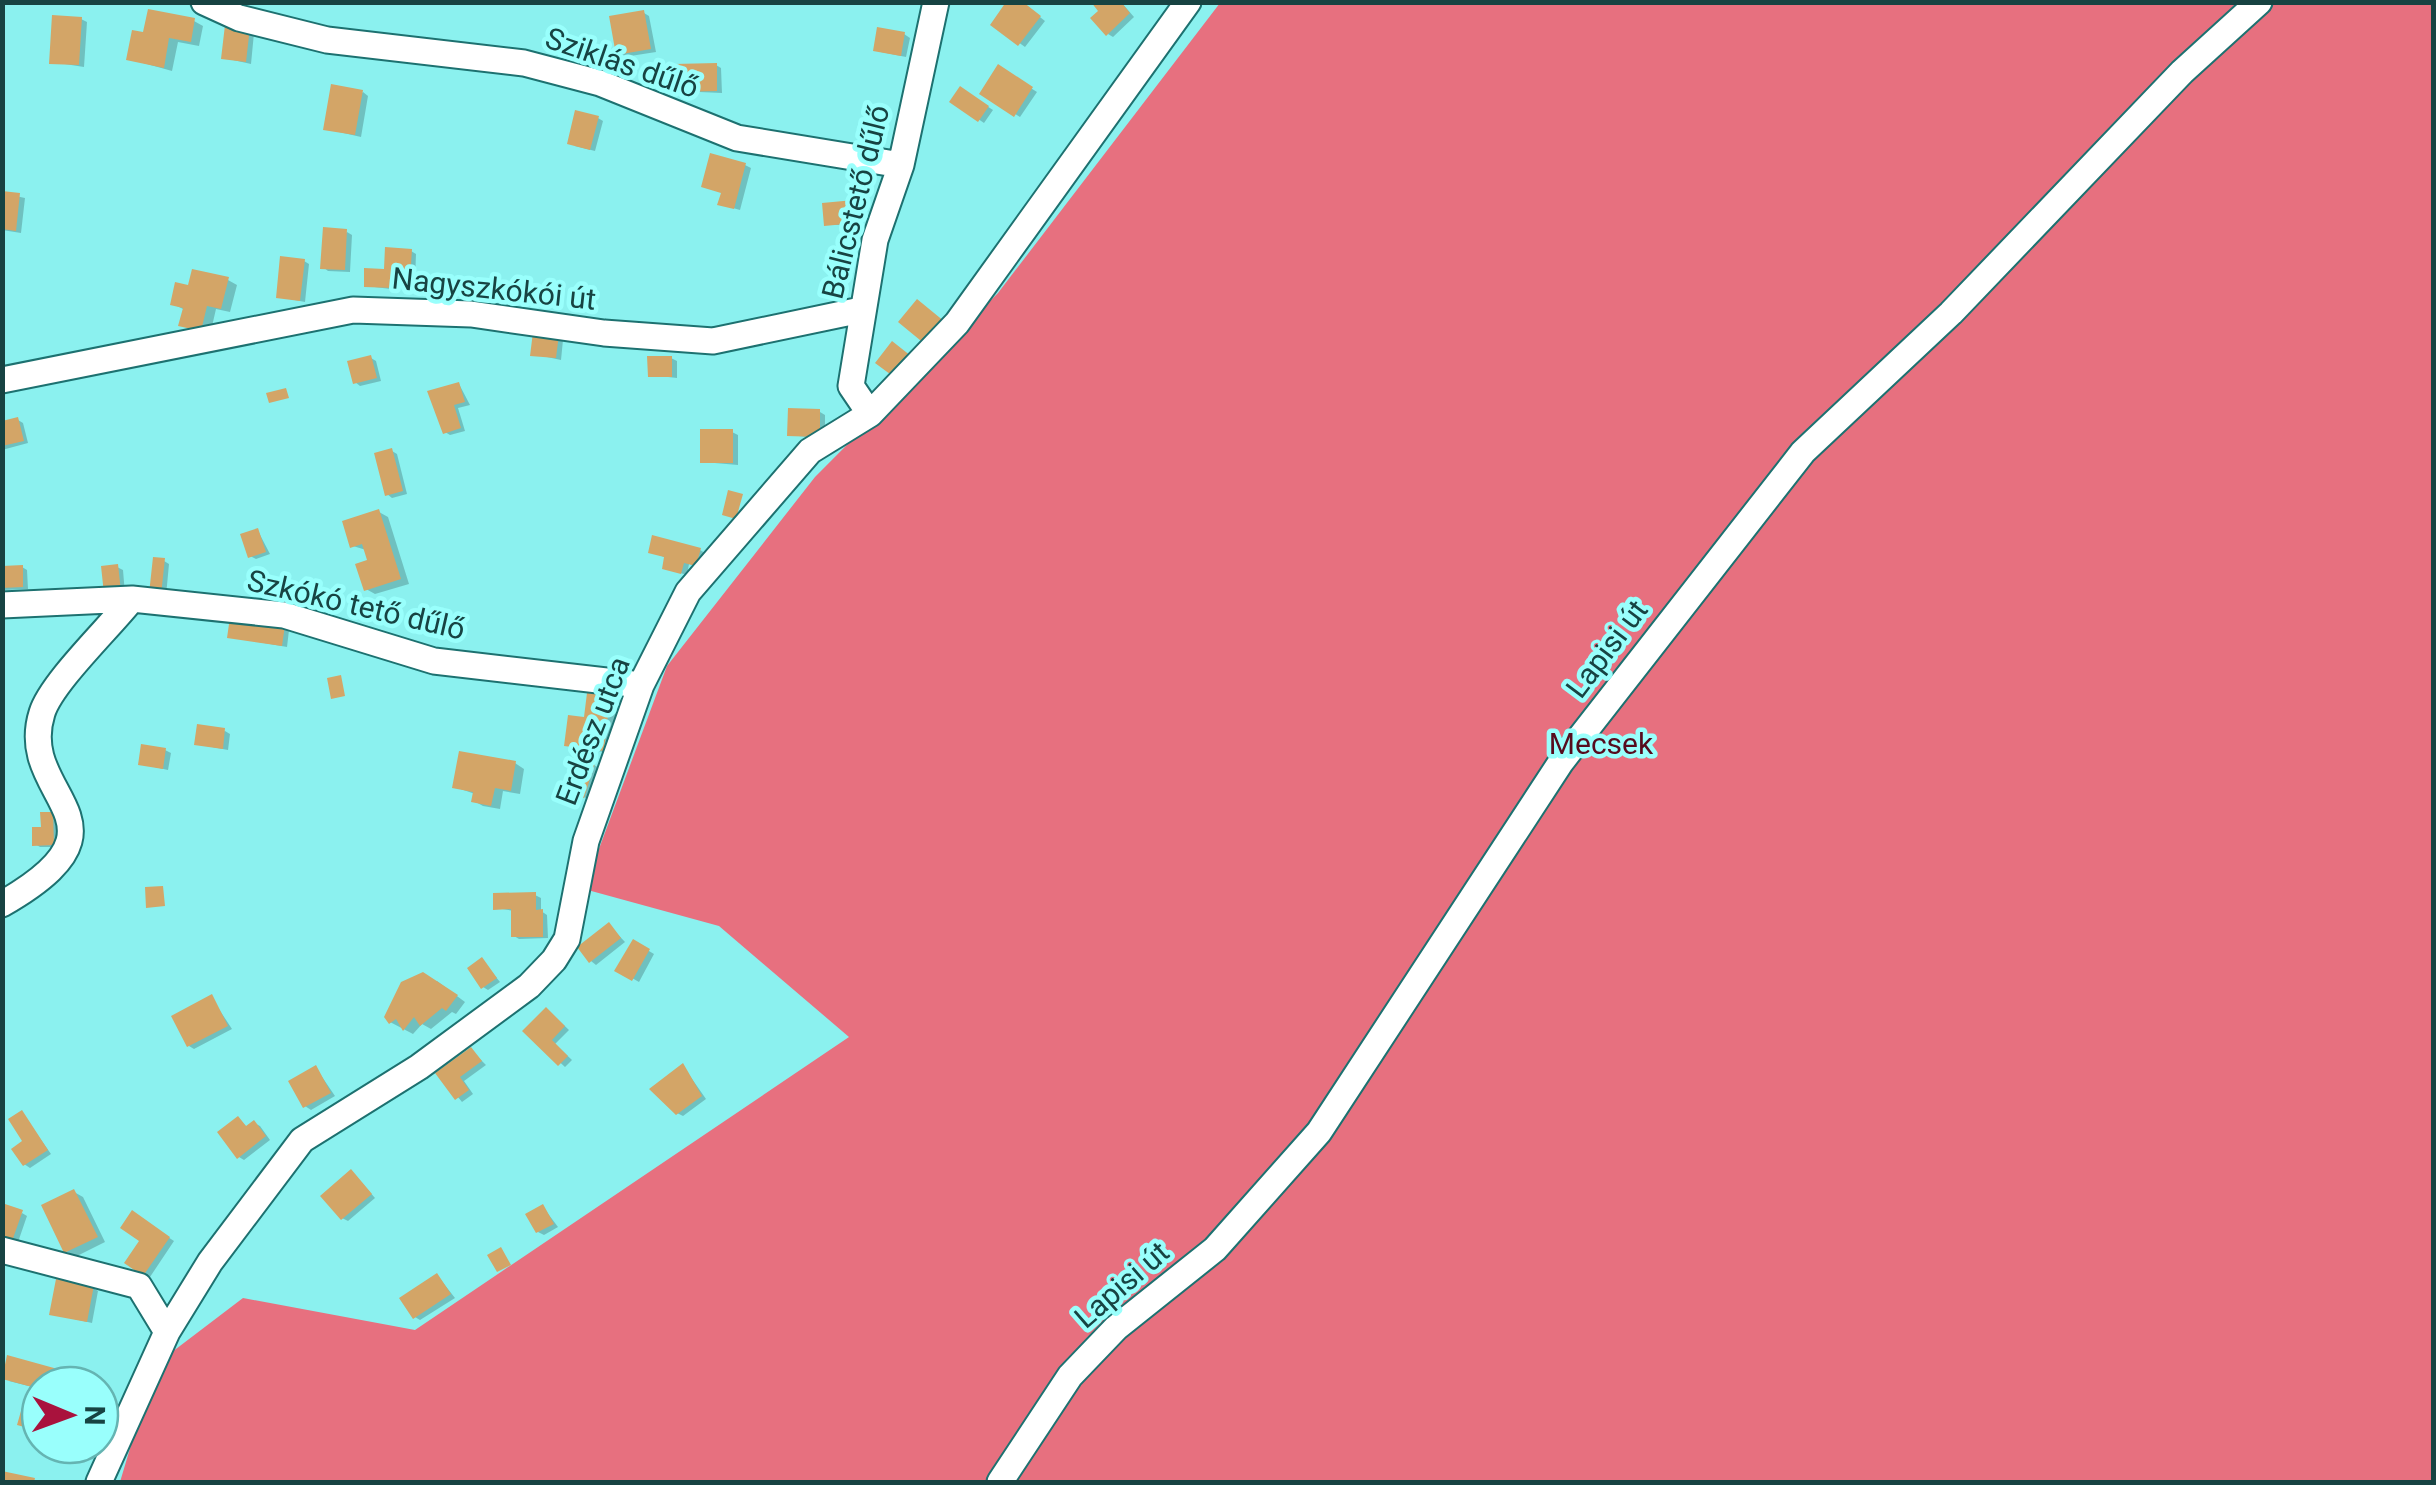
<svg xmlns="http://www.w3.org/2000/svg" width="2436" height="1485" font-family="Roboto,sans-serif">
<rect width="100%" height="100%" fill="#8bf1ef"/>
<path fill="#e7707f" d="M1220 3H2433V1482H120L134 1435 172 1352 243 1298 415 1330 849 1037 719 926 584 889 667 666 815 477 998 293Z"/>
<path fill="#0003" d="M1021 2 1045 21 1025 47 993 24Z
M1121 2 1134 17 1113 37 1108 34Z
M644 13 649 16 656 52 624 57 619 54Z
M81 19 87 22 84 67 52 62Z
M194 21 203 26 199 46 178 42 172 71 129 59 145 35Z
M249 30 254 33 251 64 224 58Z
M904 34 910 38 906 57 881 52Z
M716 65 721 68 722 93 677 91Z
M999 68 1037 92 1020 117 982 93Z
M960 89 993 110 984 123 952 101Z
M363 92 368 96 361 137 326 129Z
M598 118 603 121 595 151 575 146Z
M745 165 751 168 740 210 726 206 723 193Z
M2 193 25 198 21 233 2 230Z
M853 202 859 206 860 225H827Z
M347 232 352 235 350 272 328 271 323 267Z
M411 251 416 254 415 281H400L399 290 366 286Z
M304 261 309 264 305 302 279 297Z
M228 280 237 285 230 312 216 309 210 335 181 325 185 310 173 304 190 288Z
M535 334 563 340 561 360 533 354Z
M371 358 376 361 381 381 360 386 355 382Z
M671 358 677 361V378L650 375Z
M459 384 470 405 458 408 465 431 450 435 445 432Z
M820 412 825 415V439L790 435Z
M18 420 23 423 28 443 2 450V424Z
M732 432 738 435V465L703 462Z
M392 451 397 454 407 494 392 498 387 494Z
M379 512 388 517 409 584 375 594 366 589 370 562 366 550 353 546Z
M258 531 270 554 256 559 250 556Z
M700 550 705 553 702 567 689 564 687 575 664 568 667 558 651 552Z
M164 561 169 564 166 596 157 595Z
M22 567 27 570 28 589 2 590V568Z
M117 567 123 570 125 594 106 593Z
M284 627 289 630 287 647 230 637Z
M609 698 618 703 613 754 567 745Z
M225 731 230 734 228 750 196 744Z
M165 750 171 753 168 770 141 764Z
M515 763 524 769 520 794 503 791 500 809 483 806 474 801 475 794 455 787Z
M594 765 599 768 589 799 571 793Z
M53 815 58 818 59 847H40L35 844Z
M535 895 541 898V911L547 915 548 938 519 939 514 936V911L496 908Z
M609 925 625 942 596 965 591 961Z
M634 942 654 954 639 982 618 970Z
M482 960 500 982 488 990 483 987Z
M437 981 465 1002 456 1014 452 1012 431 1029 422 1024 413 1034 390 1022Z
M211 997 232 1029 194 1049 189 1046Z
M551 1013 569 1030 555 1044 572 1060 565 1067 526 1031Z
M471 1050 486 1065 464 1081 473 1094 462 1102 439 1074Z
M683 1066 706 1099 683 1116 677 1113Z
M316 1068 335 1096 311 1110 305 1106Z
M22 1113 51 1154 30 1168 24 1164Z
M238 1119 248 1128 254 1123 260 1126 270 1140 244 1160 239 1157Z
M356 1176 375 1198 348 1221 342 1218Z
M74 1192 83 1197 105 1242 75 1257 66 1251Z
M543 1207 558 1227 544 1235 538 1232Z
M22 1213 27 1216 17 1245 2 1240Z
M133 1214 174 1241 150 1277 128 1263 143 1241Z
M437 1275 455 1298 420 1320 415 1317Z
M93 1288 98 1291 92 1323 52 1314Z
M71 1375 76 1378 74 1385H40V1389L9 1381Z"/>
<path fill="#d3a567" d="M1006 2H1023L1041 16 1018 46 990 25Z
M1091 2H1121L1130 13 1106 36 1090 18 1098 11Z
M148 9 195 18 191 42 169 38 164 68 126 60 132 30 143 32Z
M644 10 651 49 616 55 609 16Z
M52 15 82 17 79 65 49 64Z
M225 25 250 27 246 62 221 59Z
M877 27 905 32 901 56 873 51Z
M717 63V91L675 92 674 64Z
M998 64 1033 87 1014 117 979 94Z
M331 84 363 90 355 135 323 130Z
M960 86 989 106 978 122 949 102Z
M575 110 599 116 590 150 567 144Z
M710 153 746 163 734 209 717 205 721 193 701 187Z
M2 191 20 193 16 231 2 229Z
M854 200 856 223 824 226 822 203Z
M323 227 347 229 345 270 320 269Z
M385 247 412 249 410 280 395 279V288L364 287V268L384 269Z
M280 256 305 259 300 301 276 298Z
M192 269 229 277 221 309 207 306 201 331 178 326 183 308 170 305 175 282 188 285Z
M917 299 945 322 926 345 898 322Z
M533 332 559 334 556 358 530 356Z
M892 341 911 356 894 377 875 363Z
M371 355 377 378 353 384 347 361Z
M647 356H672V377H648Z
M459 382 465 402 454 405 461 428 443 434 427 391Z
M286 388 289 398 269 403 266 393Z
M788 408 820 409V437L787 436Z
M18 417 24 441 2 446V421Z
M700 429H733V463H700Z
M392 448 403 491 385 496 374 453Z
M728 490 743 494 736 519 722 515Z
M379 509 401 579 364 591 355 564 367 560 362 544 350 548 342 521Z
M258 528 266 552 248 558 240 534Z
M652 535 701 548 696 566 684 563 681 574 662 569 664 557 648 553Z
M153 557 165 558 161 595 149 594Z
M118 564 121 592 104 594 101 566Z
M23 565V587L2 588V566Z
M230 617 285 625 282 646 227 638Z
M341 675 345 696 331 699 327 678Z
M587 693 610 695 604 751 564 746 568 715 584 717Z
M197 724 225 728 223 749 194 745Z
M141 744 166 748 163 769 138 765Z
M459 751 516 761 511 791 495 788 491 806 471 802 473 792 452 788Z
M573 756 595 763 584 798 562 791Z
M40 812H53L54 845 32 846V827H41Z
M163 886 165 906 146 908 145 887Z
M536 892V910L543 909V937H511V909L493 910V893Z
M609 922 621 938 589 963 577 947Z
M633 939 650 949 632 981 614 971Z
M482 957 497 978 481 989 467 968Z
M423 972 458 995 446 1011 442 1008 420 1026 414 1017 403 1031 396 1019 389 1024 384 1017 401 982Z
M212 994 228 1026 187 1047 171 1016Z
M546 1007 565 1026 552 1040 568 1056 558 1066 522 1031Z
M471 1047 482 1061 460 1077 469 1090 455 1100 435 1073Z
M683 1063 702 1096 676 1115 649 1089Z
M316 1065 331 1093 303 1108 288 1081Z
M22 1110 48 1150 23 1166 11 1149 22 1141 8 1119Z
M238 1116 246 1126 254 1120 266 1136 237 1159 217 1132Z
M351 1169 372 1194 341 1220 320 1196Z
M74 1189 98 1237 64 1253 41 1205Z
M2 1203 23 1210 11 1244 2 1241Z
M543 1204 554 1224 536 1233 525 1214Z
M132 1210 170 1237 143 1276 124 1263 139 1241 120 1228Z
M501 1247 511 1265 497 1272 487 1255Z
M437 1273 451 1294 413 1319 399 1298Z
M56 1279 94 1285 87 1322 49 1315Z
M7 1355 72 1373 68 1385H40V1389L2 1379Z
M23 1404 40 1408 39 1431 17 1425Z
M2 1471 35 1478 34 1482H2Z"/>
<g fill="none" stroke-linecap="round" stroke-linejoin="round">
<defs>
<path id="minor" d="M204 2 239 18 327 40 524 63 600 83 737 138 901 165
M2 380 353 310 471 314 604 333 713 341 861 310
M870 414 851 386 875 240 901 165 936 2
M2 605 132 599
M2 904C145 822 15 798 42 713 51 683 110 627 132 599L284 615 434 661 641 685
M2 1250 139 1286 167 1332
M99 1482 167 1332 210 1262 302 1140 419 1067 529 986 554 960 567 939 586 841 641 685 688 592 810 451 870 414 957 323 1188 2
M1000 1482 1070 1376 1116 1328 1215 1249 1319 1132 1561 762 1803 452 1951 313 2182 72 2259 2"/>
</defs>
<use href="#minor" stroke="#1d7170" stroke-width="29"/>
<use href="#minor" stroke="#fff" stroke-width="25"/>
</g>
<g text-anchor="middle" stroke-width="9" stroke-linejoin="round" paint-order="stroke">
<g font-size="30" fill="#174342" stroke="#99fffc">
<text transform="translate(622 63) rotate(19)" y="10">Sziklás dűlő</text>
<text transform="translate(856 202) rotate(-76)" y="10">Bálicstető dűlő</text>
<text transform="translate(494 289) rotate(6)" y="10">Nagyszkókói út</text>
<text transform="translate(356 605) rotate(13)" y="10">Szkókó tető dűlő</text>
<text transform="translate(1607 649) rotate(-53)" y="10">Lapisi út</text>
<text transform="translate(593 731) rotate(-69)" y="10">Erdész utca</text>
<text transform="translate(1122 1285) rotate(-41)" y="10">Lapisi út</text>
</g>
<g font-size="30" fill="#560b1d" stroke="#99fffc">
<text x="1601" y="754">Mecsek</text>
</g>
</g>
<rect width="2436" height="1485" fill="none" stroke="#174342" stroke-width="10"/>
<g transform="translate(70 1415) rotate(91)"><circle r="48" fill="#99fffc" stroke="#65b4b2" stroke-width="2.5"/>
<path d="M0-8L18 38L0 25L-18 38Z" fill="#a9123d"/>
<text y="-15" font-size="28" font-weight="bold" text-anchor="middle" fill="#174342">N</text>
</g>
</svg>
